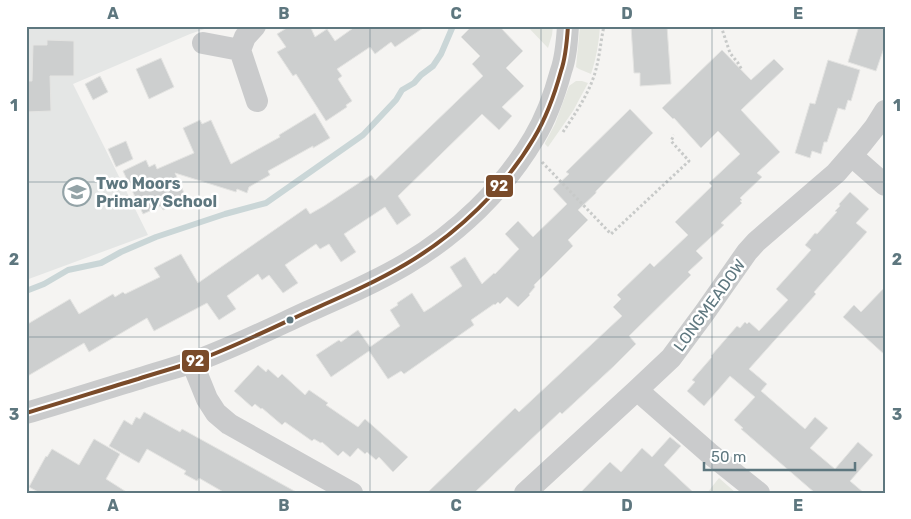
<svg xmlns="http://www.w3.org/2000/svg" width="911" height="519" font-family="Rubik,sans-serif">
<rect width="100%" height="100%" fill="#f5f4f2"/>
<path fill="#e4e6e5" d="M26 26H213L190 34 73 84 148 235 26 280Z"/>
<path fill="#e5e7e0" d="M527 26H553L552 35 548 48Z
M580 26H600C599 42 596 59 591 74L579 69 576 67Z
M576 81H582L588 83 573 111 548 147 545 144V143L555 124 569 86Z
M719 478 736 493H707Z"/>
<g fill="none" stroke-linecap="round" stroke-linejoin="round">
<path stroke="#cad6d7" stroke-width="6" d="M26 291 44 284 68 270 101 263 121 252 156 237 225 214 266 203 363 135 396 100 402 90 414 83 421 75 433 66 441 54 453 26"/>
</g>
<path fill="#cdcfcf" stroke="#e4e4e2" d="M290 26H310L315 37 327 29 335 41 356 26H426L395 47 391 42 375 54 370 47 337 69 342 76 338 79 352 101 346 105 347 107 326 121 296 74 293 76 277 52 286 47 277 34Z
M472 26H499L523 51 506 68 524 86 502 107 512 116 499 130 482 114 398 196 411 215 397 225 385 207 344 234 356 252 341 262 329 244 320 249 316 244 285 265 298 283 283 293 269 275 262 280 258 274 227 296 236 309 219 320 207 303 154 331 147 318 89 352 84 343 26 377V325L70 299 79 314 113 294 115 297 123 292 125 294 160 277 154 268 181 254 198 283 306 208 310 214 324 206 371 175 375 180 483 76 472 64 480 56 461 37Z
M631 26H667L671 84 640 86V73H634Z
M859 26H885V45L876 71 848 62Z
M47 40 74 41V76H50L51 111 26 112V81H32L33 45H47Z
M722 50 751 80 774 59 784 69 741 110 780 152 757 173 762 177 740 198 742 200 740 201 742 203 721 223 724 225 696 251 703 258 688 272 691 275 629 336 636 344 614 366 562 414 560 412 474 493H427L515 408 519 412 622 316 613 307 621 299 617 295 650 263 654 267 688 235 675 222 712 186 709 183 740 154 718 131 701 148 674 118 673 119 662 108Z
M161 58 174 87 149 99 136 69Z
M828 60 860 70 851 101 848 100 845 110 838 108 827 142H824L821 154 812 151 810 158 795 153 810 103 815 104Z
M100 76 108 92 93 100 85 84Z
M630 109 653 133 596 191V193L578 210 588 220 568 240 573 246 534 285 535 287 529 294 530 295 518 307 507 297 500 304 498 302 495 305 494 304 471 320 474 325 404 374 401 371 388 379 369 351 331 377 316 355 339 340 341 342 358 330 370 347 400 326 390 310 398 305 397 303 412 293 424 312 432 307 462 286 450 267 465 257 482 284 494 273 495 274 519 249 505 234 518 221 533 237 567 204 553 189 569 174 566 172Z
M315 113 330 138 313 148V146L268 171 270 175 249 187 247 193 237 189 236 192 175 173 185 195 176 199 178 202 163 210 161 206 143 214 123 171 146 160 149 167 155 164 157 169 194 153 183 128 200 120 202 124 211 120 231 164 280 137 279 135Z
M126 141 133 159 116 167 108 149Z
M850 192 869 209 856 223 867 232 814 292 816 294 749 369 767 384 761 391 805 429 815 417 828 428 810 448 835 469 858 442 873 455 850 481 864 493H815L741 429 743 428 734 420 755 397 730 376 704 406 687 391 695 382 692 380 712 357 711 356 737 326 740 328 745 322 747 324 749 322 759 331 788 300 776 289 811 250 805 245 815 233 817 234 837 212 835 211 840 206 839 204Z
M885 287V355L843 317 854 305 861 312Z
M258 365 266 372 268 369 278 378 282 374 305 395 309 390 328 403 326 405 358 427 365 419 408 457 393 472 379 457 376 460 367 452 365 454 358 448 350 457 343 451 338 456 322 442 321 443 314 439 312 441 285 422 282 425 262 408 261 409 255 404 252 407 234 391Z
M144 412 180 432 182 429 298 493H225L199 478 197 481 184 474 186 471 147 449 139 463 109 446 124 420 132 425 136 417 140 419Z
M670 437 681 446 664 465 694 493H580L610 462 621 472 642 448 652 457Z
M94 439 120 454 106 479 128 493H40L29 487 46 456 47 457 52 449 79 465Z"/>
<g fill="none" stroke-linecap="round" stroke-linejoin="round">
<path stroke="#c8cac9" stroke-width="3" stroke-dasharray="2.5 2.5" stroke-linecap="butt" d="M721 26 730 53 738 63 742 70
M563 132C577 111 592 89 597 65 600 53 601 39 604 26
M542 162 611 234 689 161 671 141 674 135"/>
<path stroke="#cacbcc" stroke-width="22" d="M203 43 240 50 245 37 255 26
M240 50 257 101
M852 156 885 185
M192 362 207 399 216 413 229 424 352 493
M637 390 709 453 759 493
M26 413C64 402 101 390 138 379 156 373 175 368 193 362 232 348 270 329 307 312 341 297 374 283 406 264 457 234 504 189 534 138 546 118 555 93 561 71 566 57 567 41 568 26
M525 493 637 390 671 358 705 312 747 252 756 242 836 173 863 142 875 127 885 111"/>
<defs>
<path id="bus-1" d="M26 413C64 402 101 390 138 379 156 373 175 368 193 362 232 348 270 329 307 312 341 297 374 283 406 264 457 234 504 189 534 138 546 118 555 93 561 71 566 57 567 41 568 26"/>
</defs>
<use href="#bus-1" stroke="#fff" stroke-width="8"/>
<use href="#bus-1" stroke="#7a4b2a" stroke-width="4"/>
</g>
<path fill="none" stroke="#5e777f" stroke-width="1" stroke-opacity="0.55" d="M199 26V493M370 26V493M541 26V493M712 26V493M26 182H885M26 337H885"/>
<defs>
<symbol id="school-ring" viewBox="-11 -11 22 22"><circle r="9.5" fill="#fff" stroke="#93a3a7" stroke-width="1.5"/><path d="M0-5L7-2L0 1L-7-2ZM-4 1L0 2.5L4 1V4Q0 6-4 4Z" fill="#93a3a7"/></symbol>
</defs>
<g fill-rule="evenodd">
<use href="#school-ring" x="61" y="176" width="32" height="32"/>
</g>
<circle fill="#5e777f" stroke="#fff" stroke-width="2" cx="290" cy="320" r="4.5"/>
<g text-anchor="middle" stroke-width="5" stroke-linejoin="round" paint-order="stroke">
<g font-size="16" font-weight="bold" fill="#5e777f" stroke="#fff" text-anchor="start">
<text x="96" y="189">Two Moors<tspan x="96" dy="18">Primary School</tspan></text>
</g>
<g font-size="16" fill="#5e777f" stroke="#fff">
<text transform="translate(709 305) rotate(-54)" y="6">LONGMEADOW</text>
</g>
</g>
<g stroke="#fff" stroke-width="2">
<rect x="485" y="174" width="29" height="24" rx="5" fill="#7a4b2a"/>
<rect x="181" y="349" width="29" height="24" rx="5" fill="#7a4b2a"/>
</g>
<g font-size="14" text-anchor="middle" font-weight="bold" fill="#fff">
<text x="499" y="191">92</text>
<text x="195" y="366">92</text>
</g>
<rect width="911" height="519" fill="none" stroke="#ffffff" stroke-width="55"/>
<path d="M704 462v8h151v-8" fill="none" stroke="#5e777f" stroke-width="2.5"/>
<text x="711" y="462" font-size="15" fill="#5e777f" stroke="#ffffff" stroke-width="4" paint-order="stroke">50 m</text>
<rect x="28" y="28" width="856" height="464" fill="none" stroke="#5e777f" stroke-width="2"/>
<g font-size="16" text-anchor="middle" font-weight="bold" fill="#5e777f">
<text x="113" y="19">A</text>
<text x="284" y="19">B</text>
<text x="456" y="19">C</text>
<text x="627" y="19">D</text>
<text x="798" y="19">E</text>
<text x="14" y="111">1</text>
<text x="897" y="111">1</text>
<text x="14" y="265">2</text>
<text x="897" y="265">2</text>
<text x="14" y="420">3</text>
<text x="897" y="420">3</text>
<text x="113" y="511">A</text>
<text x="284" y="511">B</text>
<text x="456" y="511">C</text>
<text x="627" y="511">D</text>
<text x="798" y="511">E</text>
</g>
</svg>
